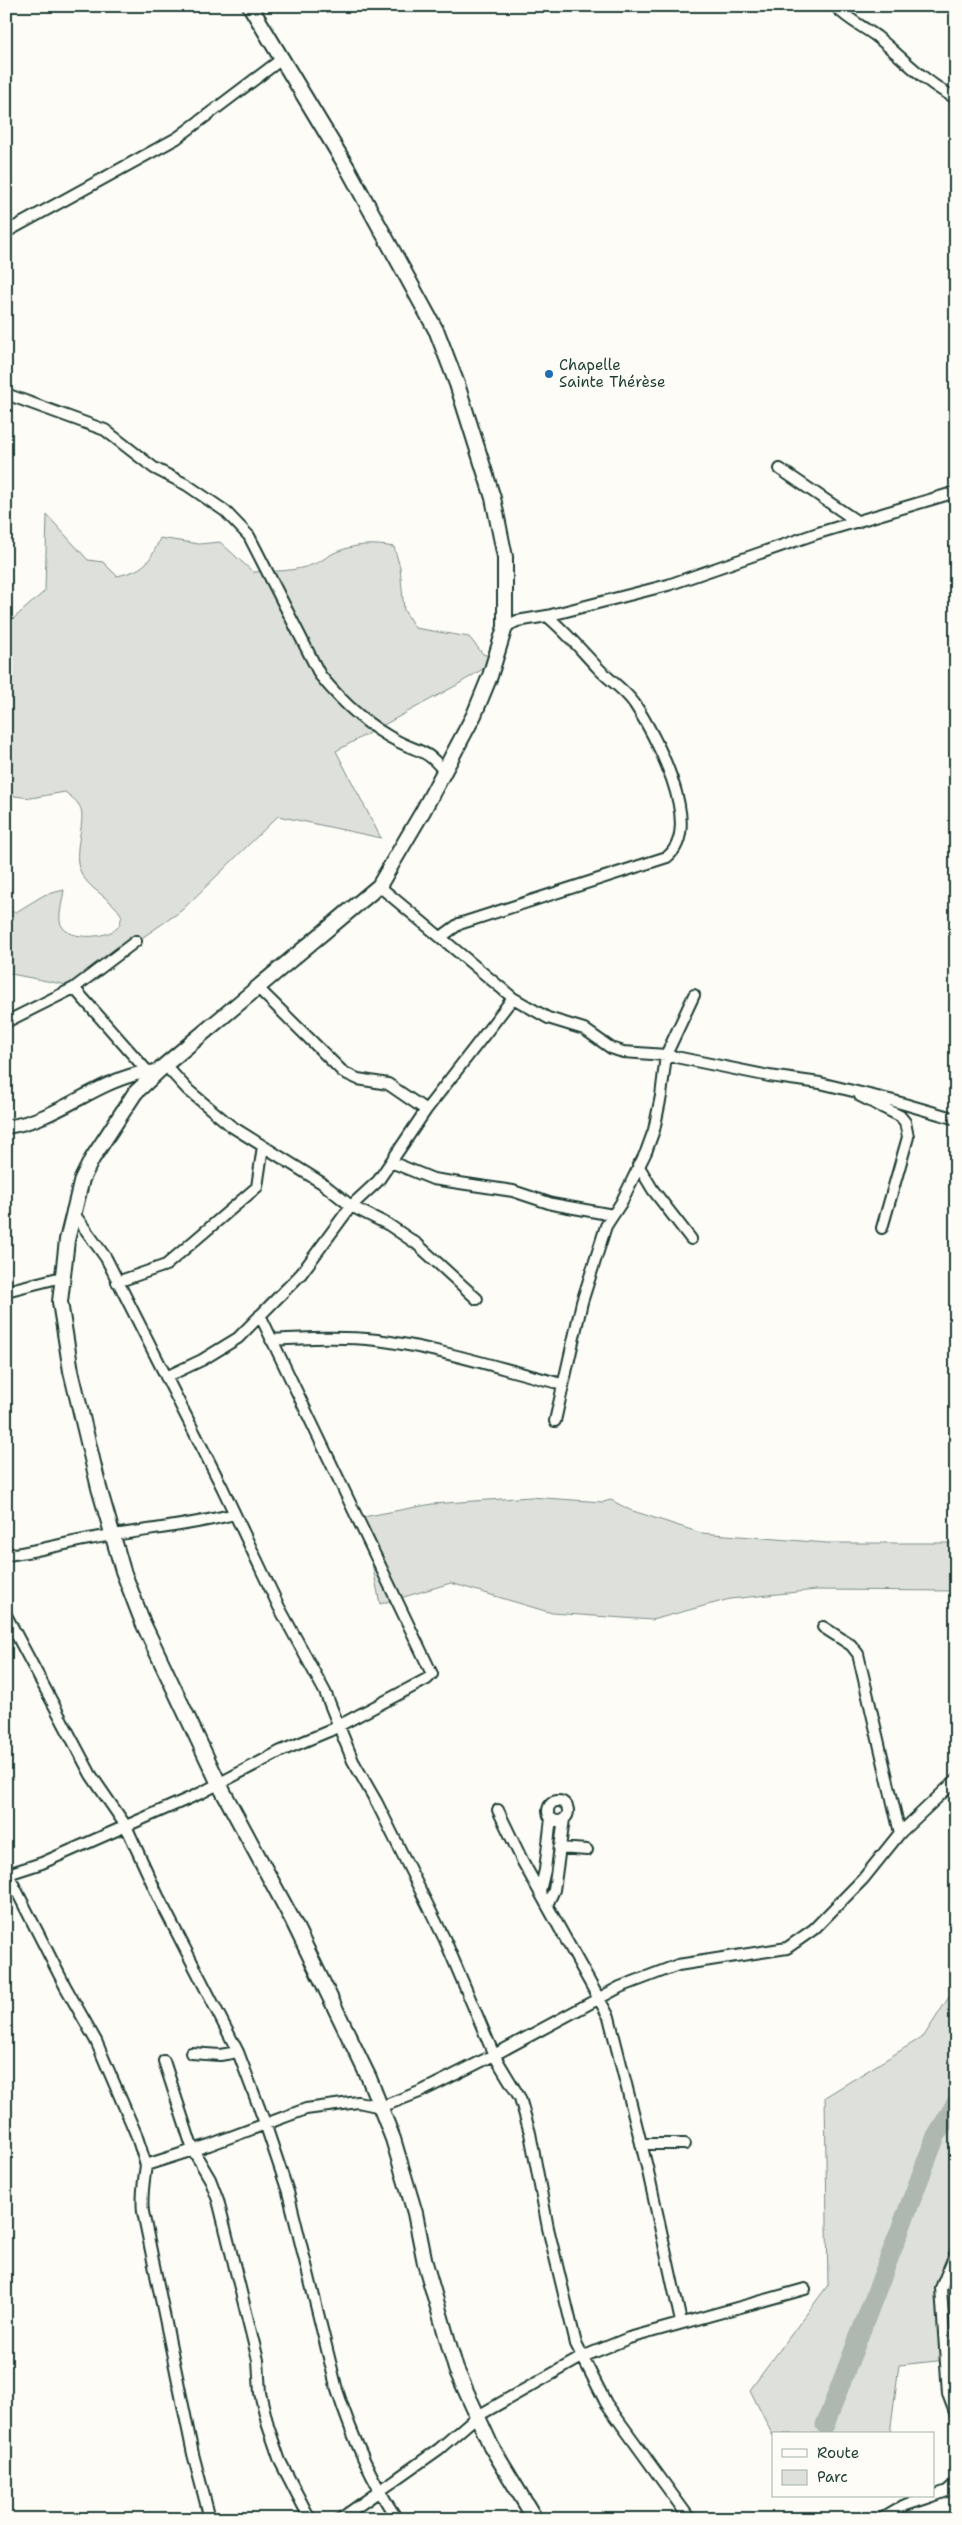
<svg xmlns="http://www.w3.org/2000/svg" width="962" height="2525" font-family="'Shantell Sans',sans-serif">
<rect width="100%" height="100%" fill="#fdfcf7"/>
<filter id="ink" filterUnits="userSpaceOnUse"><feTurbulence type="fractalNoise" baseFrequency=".02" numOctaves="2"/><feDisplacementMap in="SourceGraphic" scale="10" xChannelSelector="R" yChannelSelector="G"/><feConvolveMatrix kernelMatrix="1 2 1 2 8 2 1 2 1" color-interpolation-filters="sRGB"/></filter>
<g filter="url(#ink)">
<path fill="#dde0db" stroke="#7e8e88" d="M47 515 88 560 103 562 117 576C144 570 150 563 160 538L199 544 220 542 253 572C273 571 295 572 314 564 321 562 327 556 334 553 354 544 373 543 394 547L400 567 404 610 415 628 469 637 483 654 499 659 457 685 336 751 381 838 278 816 181 911 72 986 6 973V911L16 912 44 895 64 890C63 899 59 912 60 921 63 942 108 939 118 927 120 925 121 919 122 916 112 897 86 890 79 868 73 848 88 817 79 805 76 800 70 796 65 792L31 798 6 795V625L45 591Z
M530 1497 603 1502 611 1500 630 1510 701 1533 827 1543H956V1591L816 1590 730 1599 652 1620 552 1613 451 1583 380 1604 363 1517 432 1504Z
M956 1986V2359L899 2365 890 2434H773V2436L750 2390 828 2285 825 2097 924 2036Z"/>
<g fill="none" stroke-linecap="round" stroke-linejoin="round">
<path stroke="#aeb8b1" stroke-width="19" d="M825 2425 936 2136 956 2103"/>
<defs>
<path id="minor" d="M835 6C847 19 862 26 876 36 902 57 926 84 956 98
M6 232 177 138 283 58
M6 394 105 430 154 468 187 485 225 511 249 536 320 675C341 701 369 727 399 742 421 753 426 749 443 770
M780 469 858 522
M505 627 517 621 547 616 668 585 818 533 956 492
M379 886 513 998 548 1018 584 1029 611 1048 623 1052 666 1055 769 1076 820 1083 894 1101 956 1119
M441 937 459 924 667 857C705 827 654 733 634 703 624 689 609 680 598 668 580 649 567 633 547 616
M257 987 343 1072 358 1079 388 1084 426 1110
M74 988 148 1072
M6 1022 74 988 136 941
M165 1065 188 1090 231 1126 322 1183 351 1206 389 1225 417 1244 477 1299
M860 1096 900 1116 905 1122 908 1137 882 1228
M391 1162 433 1179 513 1191 552 1204 613 1215
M638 1165 653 1190 691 1239
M72 1211 106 1258 222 1487 279 1607 325 1692 353 1761 377 1803 445 1940 494 2055 520 2098 530 2133 548 2228 576 2344 606 2403 690 2519
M117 1282 166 1265 257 1187 263 1146
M6 1291 62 1277
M271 1340C306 1338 342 1336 377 1340 439 1348 501 1369 562 1384
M166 1377 202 1360 238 1338 301 1274 351 1206 378 1181 426 1110 513 998
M555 1421 582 1302 606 1226 621 1203 646 1152 654 1130 661 1096 666 1055 694 995
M6 1555C34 1552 61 1544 89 1539 138 1530 186 1527 234 1514
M6 1615 91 1775 126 1826 158 1896 238 2052 265 2123 288 2192 337 2390C352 2436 370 2479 397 2519
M823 1627 851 1645 858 1654 900 1833
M548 1811a10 10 0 1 1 20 0a10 10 0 1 1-20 0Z
M498 1810 523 1862 609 2017 647 2167 681 2322
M559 1848 587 1850
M6 1870 65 1986 96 2041 136 2134 146 2165 209 2145 306 2109 358 2102 381 2107 422 2091 494 2055 620 1987 678 1965 787 1948 814 1929 863 1879 900 1833 956 1780
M8 1874 42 1863 201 1793 281 1751 329 1731 427 1679 432 1674 260 1315
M540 1891 545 1870 551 1818
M547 1905 554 1890 564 1819
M191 2053 220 2055 238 2052
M164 2061 193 2150 210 2179 218 2200 258 2360 260 2393 268 2426 280 2461 310 2519
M641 2144H685
M146 2165C144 2181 141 2195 143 2212L193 2454 210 2519
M956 2252 941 2288 948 2394 956 2415
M933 2496 947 2491 956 2483
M340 2519 439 2449 476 2417 582 2357 629 2338 805 2289
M881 2519 903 2506 933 2496"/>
<path id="tertiary" d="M6 1127C54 1121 90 1086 136 1074 143 1072 151 1072 159 1071"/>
<path id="secondary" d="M250 6 348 169 437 332 457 384 493 498 505 557V627L490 676 474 715 423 811 379 886 165 1065 135 1093 92 1159 82 1179 67 1240 60 1302 71 1371 99 1488 123 1571 143 1623 219 1784 292 1919 369 2078 393 2139 415 2213 425 2263 456 2369 491 2446 535 2519"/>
</defs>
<use href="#minor" stroke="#1f3d34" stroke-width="14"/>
<use href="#tertiary" stroke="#1f3d34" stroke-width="16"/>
<use href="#secondary" stroke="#1f3d34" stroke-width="18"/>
<use href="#minor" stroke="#fdfcf7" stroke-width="10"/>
<use href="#tertiary" stroke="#fdfcf7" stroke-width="12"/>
<use href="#secondary" stroke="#fdfcf7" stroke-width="14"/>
</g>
</g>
<circle fill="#1f6fb2" stroke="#fdfcf7" stroke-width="2" cx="549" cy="374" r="5"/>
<g text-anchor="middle" stroke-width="4.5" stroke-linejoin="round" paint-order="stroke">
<g font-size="15" fill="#1f3d34" stroke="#fdfcf7" text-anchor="start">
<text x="559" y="370">Chapelle<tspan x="559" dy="17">Sainte Thérèse</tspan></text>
</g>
</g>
<rect width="962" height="2525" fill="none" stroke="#fdfcf7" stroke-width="25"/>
<rect x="12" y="12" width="937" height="2500" fill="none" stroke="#1f3d34" stroke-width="2" filter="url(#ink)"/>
<rect x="772" y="2432" width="162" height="65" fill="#fdfcf7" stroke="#a4b0a9"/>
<rect x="782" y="2449" width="25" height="8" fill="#fdfcf7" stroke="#a4b0a9"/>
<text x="817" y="2458" font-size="15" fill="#1f3d34">Route</text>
<rect x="782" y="2470" width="25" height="15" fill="#dde0db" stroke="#a4b0a9"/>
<text x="817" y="2482" font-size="15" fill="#1f3d34">Parc</text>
</svg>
